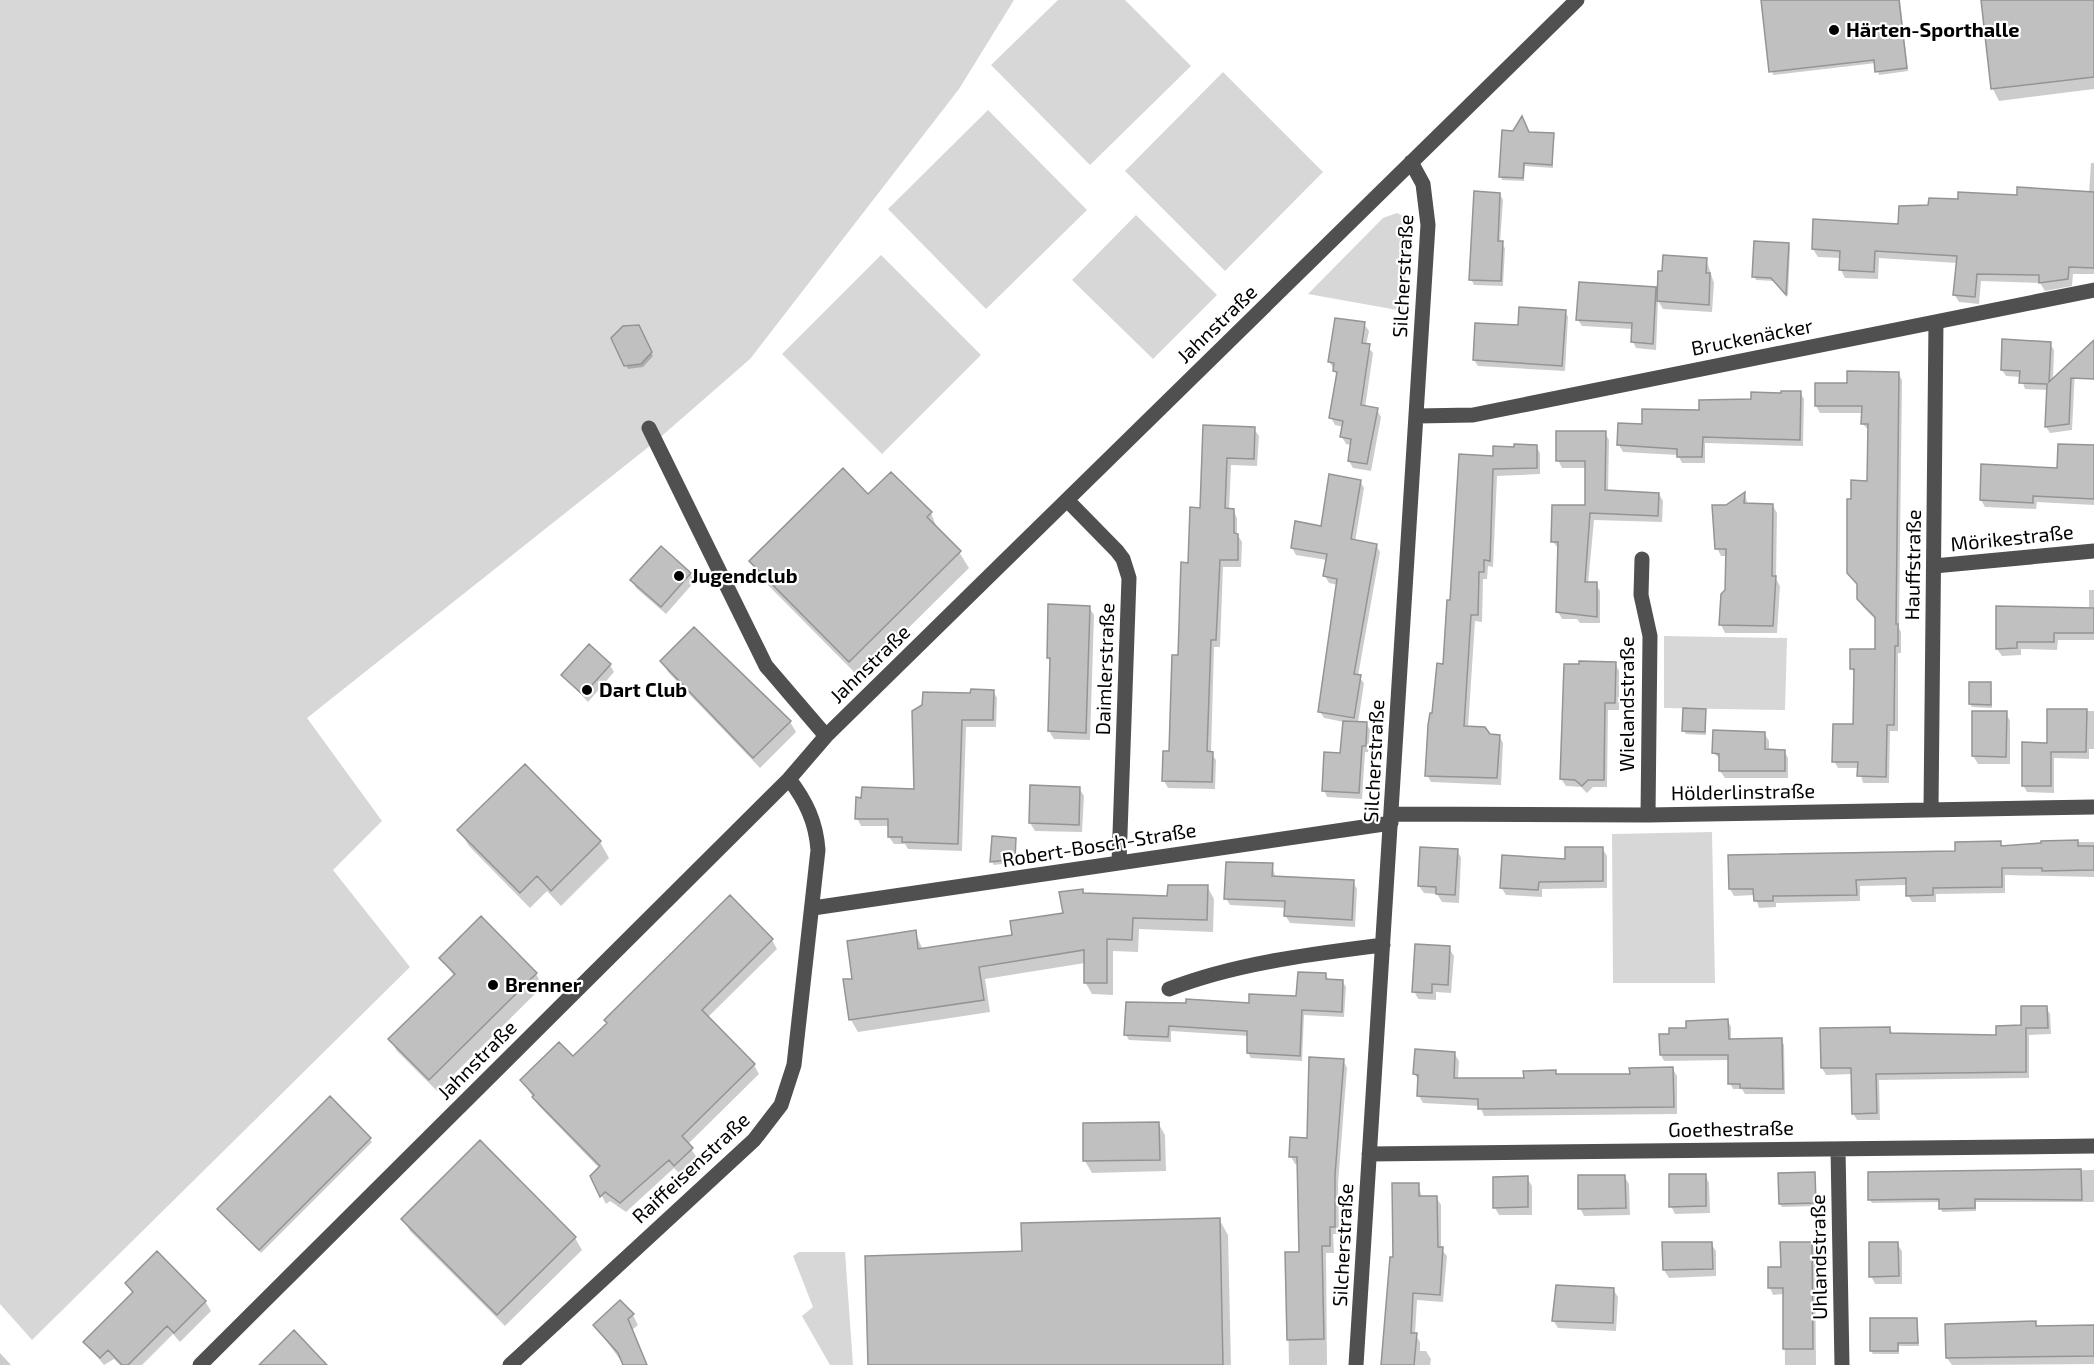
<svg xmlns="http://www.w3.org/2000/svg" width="2094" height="1365" font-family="'Exo 2',sans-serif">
<rect width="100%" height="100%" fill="#fff"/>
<path fill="#d7d7d7" d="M0 0H1014L959 89 750 359 656 441 307 718 382 821 333 870 410 967 32 1340 0 1304Z
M1058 0H1125L1191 66 1090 165 991 65Z
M1223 72 1323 172 1225 271 1125 171Z
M988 110 1087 210 986 309 888 209Z
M1397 213 1405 217 1409 227 1403 311 1308 294 1383 218Z
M1136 215 1217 295 1153 359 1072 280Z
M881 255 981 355 882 454 782 354Z
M1664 636 1787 638 1785 710 1664 708Z
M1712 832 1715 983H1613L1612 834Z
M799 1252H845L853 1365H830L802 1316 813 1307 793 1256Z"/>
<path fill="#0003" d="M1762 0H1900L1908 71 1879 75 1876 63 1773 75Z
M1982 0H2094V89L1999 101 1993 89Z
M1528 133 1553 135V168L1525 166 1524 181 1502 180 1501 176Z
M2091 163H2094V274H2073L2072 286 2045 291 2040 283 1981 281 1979 304 1959 302 1954 294 1957 263 1879 258 1878 279 1845 278 1841 270V258L1818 257 1813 249 1899 226 1930 206 1959 200 2089 193Z
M1500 194 1503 200 1500 243 1505 248 1503 286 1474 285 1471 279Z
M1789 245 1790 248 1788 296 1774 281 1756 280 1754 276Z
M1706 259 1714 283 1712 312 1663 309 1658 301 1656 350 1636 348 1633 342V329L1582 326 1578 320 1655 288 1658 295Z
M1565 311 1568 317 1565 371 1478 366 1474 360 1519 327Z
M1364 324 1369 331 1366 345 1373 353 1365 408 1377 410 1381 417 1371 471 1353 468 1349 461 1351 445 1346 444 1342 437 1344 427 1335 425 1331 418 1338 377 1329 361Z
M638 327 653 356 643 367 628 369 626 365Z
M2050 344 2054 350 2053 381 2075 369 2072 430 2050 433 2046 427 2048 390 2025 389 2021 377 2006 376 2002 370Z
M1898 373 1902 380 1899 628 1901 632V653H1898V731H1890L1889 783H1863L1859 768H1838L1834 761 1855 726V676L1852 669 1876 651V620L1863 607 1858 599 1859 586 1849 573 1852 500 1869 482V431L1863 424V413H1820L1816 406 1848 385Z
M1800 392 1804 399 1803 446 1705 443V463H1682L1678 455 1623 452 1619 445 1701 412 1753 400V394Z
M1204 427 1254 429 1259 436 1257 466 1231 465 1229 510H1233L1237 518V534L1242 542 1241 567H1223L1220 647H1214L1211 753 1216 760 1215 789 1168 788 1164 781 1170 752 1190 564 1202 509Z
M1605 433 1609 440 1608 492 1659 494 1663 501 1662 522 1594 520 1588 584H1596L1600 591V623H1580L1577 619H1562L1558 612 1559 549 1553 542 1587 506 1586 468H1562L1558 460Z
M1536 446 1540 453V474L1497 476 1493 567 1488 566 1487 579H1483L1482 622 1475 621 1468 728 1499 736 1503 743 1501 785 1431 782 1427 775 1434 714 1445 665 1452 602 1494 457 1495 447Z
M2094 447V505L2037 502 2036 509 1985 507 1981 500 2059 469Z
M891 474 931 513 938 531 959 552 969 568 859 677 760 577 751 561 868 496Z
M1360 481 1364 488 1355 542 1376 545 1380 552 1358 676 1364 683 1358 723H1366L1370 730 1368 752H1365L1362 799 1327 797 1324 790 1342 754 1344 722 1324 718 1320 711 1338 585 1329 583 1325 576 1327 560 1296 555 1292 548 1322 528Z
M1745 494 1748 505 1773 506 1777 513 1776 579 1780 586 1777 633H1725L1721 625 1727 591 1728 556H1721L1717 548 1726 507Z
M690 573 695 581 666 614 636 588 632 580Z
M2089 590H2094V640H2058L2057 650 2021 649V655L2002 656 1997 649 2089 609Z
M1089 607 1094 615 1090 740 1054 739 1049 731 1051 664 1048 658Z
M662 662 790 722 796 732 760 768 668 672Z
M1615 663 1619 671V710H1608L1607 787H1593L1587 793 1581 787 1566 786 1561 779Z
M610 665 614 672 588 702 563 675Z
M1991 684 1992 708 1972 707 1970 704Z
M993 691 997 698 996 727H966L962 851 908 849 905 844H894L889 837 890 826H861L857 818 916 791 972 695Z
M1705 710 1706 735 1686 734 1684 731Z
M2049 710 2094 711V749H2089V759L2054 758V793L2027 792 2023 785 2048 744Z
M2006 713 2010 721V764H1978L1973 756Z
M1764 733 1769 741V751H1784L1788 758V778H1725L1720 771 1721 760 1714 753Z
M525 766 600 842 609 858 561 906 547 891 530 908 469 846 459 830Z
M1032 787 1079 788 1084 796 1082 832 1035 831 1030 823Z
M1015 839 1016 862 994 865 992 862Z
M2043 842H2094V877L2005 875V893L1936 894V902H1912L1908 895 1907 885 1860 886V901L1776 903V907L1759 908 1755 895 1734 896 1730 889 1957 853 2000 843 2002 847Z
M1602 848 1607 856V888L1542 889V897L1506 895 1501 887Z
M1457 850 1461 858 1459 903 1442 902 1437 894 1424 893 1419 886Z
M1272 865 1276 878 1353 882 1357 889 1355 927 1290 923 1285 915 1286 908 1230 905 1226 898Z
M1207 886 1214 899 1213 932 1139 929 1138 952 1113 951V995L1092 994 1085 982V963L985 979 990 1012 858 1032 851 1020 854 980 915 932 923 950 1013 936 1064 914 1082 890 1085 895 1169 898Z
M772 940 777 949 707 1018 754 1065 759 1074 688 1144 697 1158 680 1174 674 1168 626 1212 610 1201 606 1204 592 1177 600 1169 539 1106 522 1081 573 1058Z
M1449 948 1454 956 1451 993 1436 992V1000L1418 999 1414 991Z
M441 958 536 974 543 986 437 1091 397 1051 390 1039 454 976Z
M1325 974 1329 980 1342 981 1346 987 1344 1017 1304 1015 1302 1061 1251 1058 1248 1053 1249 1036 1171 1031V1042L1129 1040 1126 1035 1298 998Z
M2046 1007 2050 1014 2051 1034 2029 1035V1078L1879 1080 1880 1120H1857L1853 1113 1852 1074 1826 1075 1822 1068 1890 1028 1893 1035 1997 1036 2023 1027Z
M1728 1021 1731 1027V1041L1781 1039 1784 1045 1785 1094H1745L1742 1089H1733L1730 1083V1060L1664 1061 1661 1055 1670 1036Z
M1454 1053 1459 1061 1458 1080 1525 1079 1555 1071 1558 1076H1631L1673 1069 1677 1076V1114L1484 1116 1480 1106 1423 1103 1419 1096V1082L1415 1074Z
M1343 1060 1347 1068 1338 1184 1339 1234H1333L1334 1253H1326L1327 1365H1289L1287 1254 1301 1253 1299 1164H1295L1291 1157 1308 1140Z
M330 1099 372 1142 261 1253 221 1212Z
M1158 1123 1165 1135 1166 1171 1092 1173 1085 1161Z
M2094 1170V1202H1976V1211L1942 1212 1940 1202 1872 1203 1870 1200V1173Z
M1814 1173 1817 1206 1782 1207 1780 1204Z
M1705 1175 1709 1183 1710 1213 1675 1214 1671 1206Z
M1624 1176 1629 1184 1630 1215 1584 1216 1580 1208Z
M1527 1178 1532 1186V1215H1499L1495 1208Z
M1418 1184 1422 1197H1436L1441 1205V1249L1447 1256 1443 1302 1417 1300 1415 1334 1420 1342V1351H1426L1431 1359 1430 1365H1383L1395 1259Z
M403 1219 575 1238 582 1250 505 1326 410 1231Z
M1219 1219 1228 1235 1231 1365H870L1024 1252Z
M1811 1243 1815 1250 1816 1365H1785L1784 1294 1773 1295 1770 1288 1769 1269H1782Z
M1711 1244 1716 1251V1276L1669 1278 1664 1270Z
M1897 1244 1902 1251V1284H1875L1871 1276Z
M127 1284 205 1301 211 1311 180 1342 173 1334 142 1365H120L114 1359 104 1365 85 1342 133 1294Z
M1613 1289 1618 1297 1616 1331 1558 1328 1553 1320Z
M633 1315 638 1325 632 1330 647 1365H624L595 1325Z
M1917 1319 1919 1346H1899V1354H1873L1871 1351Z
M2035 1323 2038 1327H2094V1364L1952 1365 1947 1358Z
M0 1353 11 1365H0Z"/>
<path fill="#c0c0c0" stroke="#949494" stroke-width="1.5" d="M1761 0H1899L1907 68 1875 72 1874 60 1769 72Z
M1981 0H2094V77L1991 89Z
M1522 116 1529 132 1554 133 1552 165 1524 163 1523 178 1499 177 1502 130 1513 131Z
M2017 187 2094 192V268L2069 267 2068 279 2039 283V275L1977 274 1975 297 1953 295 1957 256 1875 251 1874 272 1839 270 1840 251 1812 249 1813 219 1898 224 1899 206 1928 205 1929 198 1958 199V192L2017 195Z
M1474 191 1500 193 1498 241H1503L1501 281 1469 280Z
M1754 241 1789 243 1786 295 1771 278 1752 277Z
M1663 255 1707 258 1706 273H1710L1709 305 1657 301 1658 271H1662Z
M1579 282 1656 287 1653 344 1631 342 1632 323 1576 320Z
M1519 307 1566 310 1562 366 1473 360 1475 323 1518 325Z
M1335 318 1365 322 1362 343 1370 344 1361 405 1378 408 1367 464 1348 461 1351 439 1340 437 1343 421 1329 418 1337 372 1333 371 1334 363 1328 362Z
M639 325 652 352 641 364 624 366 611 338 623 326Z
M2002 339 2051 342 2049 382 2094 340V379L2071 378 2069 424 2045 427 2047 384 2019 383 2020 371 2001 370Z
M1847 371 1899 372 1896 624H1898V646H1895L1894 725H1887L1886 777 1857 776 1858 762H1832L1833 724H1853L1854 669H1850V649H1875V617L1857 599V584L1847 573V499H1851V480L1867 481 1868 424H1861L1862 406H1815V383H1847Z
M1781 391H1801L1800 440 1703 437 1702 457H1677V449L1617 445 1618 423 1642 424V409L1699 410V400L1751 399V392L1781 393Z
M1203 425 1255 427 1254 459 1227 458 1225 508 1234 509V533L1238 534V560H1220L1216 640H1211L1207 751 1213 752 1212 782 1162 781 1163 751H1169L1172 655H1178L1181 562 1188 563 1190 507 1200 508Z
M1556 431H1606L1605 490 1659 493 1658 516 1590 513 1585 582H1597V617L1556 612 1558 542H1551L1552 505H1585V461H1556Z
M1514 444 1537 445V468L1493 469 1490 561 1484 560V572H1479L1478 615H1471L1464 726 1485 727 1490 734 1500 735 1497 778 1425 776 1428 725 1430 713H1432L1437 663 1443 664 1447 600H1450L1459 454 1493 456V446L1514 447Z
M2058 444 2094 445V499L2033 496V503L1980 500 1981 464 2057 468Z
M843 468 868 494 891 472 932 512 927 517 961 551 849 662 749 561Z
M1329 474 1361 480 1351 539 1377 544 1354 674 1361 675 1354 718 1318 712 1337 579 1323 576 1327 554 1291 548 1295 521 1321 526Z
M1745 492 1744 503 1773 504 1772 576H1776L1773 626 1719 625 1721 594 1725 590 1726 549H1715L1712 505H1726Z
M661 546 691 573 661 607 630 580Z
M1048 604 1090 606 1086 733 1048 731 1050 658H1047Z
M1996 606 2094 608V633H2054V642H2017V648L1996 649Z
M694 627 791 721 753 758 660 661Z
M589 644 611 664 583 695 561 675Z
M1579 661 1616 662 1615 703H1605L1604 780H1588L1582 786 1575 780 1560 779 1564 664H1579Z
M1969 682H1991V705L1969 704Z
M971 689 994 690 993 720H962L958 844 902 842V837H888V819H855L856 797 861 798 862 787 914 789 912 711 922 705 923 692 970 693Z
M1683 708 1706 709 1705 732 1682 731Z
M2047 709H2087L2086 752H2051V786H2022V742L2047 743Z
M1972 711H2007L2006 757 1972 756Z
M1343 721 1367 722 1366 746H1362L1359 793 1322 791 1324 752 1340 753Z
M1713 730 1765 732V749L1785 750V771H1719V754L1712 753Z
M525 764 601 841 551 891 537 876 520 893 457 830Z
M1030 785 1080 787 1079 825 1029 823Z
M992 836 1016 838 1015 859 990 862Z
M2078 840V846H2094V870L2042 871V868H2002V887L1933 888V895L1906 896V878L1856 880 1857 895 1773 896V901H1754L1753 889H1729L1728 855 1955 851V842L2001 841V846L2041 843V841Z
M1420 847 1458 849 1455 895 1436 894V887L1418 886Z
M1565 847H1603V881L1539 882 1538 890 1500 888 1502 855 1565 859Z
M1226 862 1273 863 1272 876 1354 880 1352 920 1284 916 1285 901 1224 899Z
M1168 885H1208L1207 920 1133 918 1132 940 1107 939V983H1084V950L979 967 984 1000 849 1020 843 979H852L847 941 916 930 918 949 1012 935 1010 921 1063 913 1059 892 1083 889V893L1167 896Z
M730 895 773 939 702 1010 755 1064 682 1136 693 1148 674 1166 669 1160 620 1203 605 1192 600 1197 590 1176 600 1166 532 1097 534 1095 520 1080 559 1042 573 1056 607 1023 604 1020Z
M481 916 537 973 429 1080 388 1039 455 974 439 958Z
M1415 944 1450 946 1448 985 1432 984V993L1412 992Z
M1298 972 1326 973V979L1343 980 1342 1012 1302 1010 1300 1056 1247 1053V1031L1169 1026 1168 1037 1124 1035 1126 1002 1186 1003V999L1249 1003V994L1296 996Z
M2021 1006H2047L2048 1028H2026V1072L1876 1074 1877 1113 1852 1114 1851 1068H1821L1820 1028 1890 1027V1033L1996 1035V1026L2021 1025Z
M1728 1019 1729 1039 1782 1038 1783 1089 1740 1088V1084H1728V1055H1660L1659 1034H1669V1028H1686V1021Z
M1415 1049 1455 1052 1454 1078H1524L1523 1071 1556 1070V1074H1630L1629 1068 1673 1067 1674 1107 1478 1109V1099L1417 1096 1418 1075 1413 1074Z
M1309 1057 1344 1059 1335 1175V1227H1330V1246H1322L1324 1339 1287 1340 1285 1252H1299L1297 1157H1289L1290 1137 1307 1138Z
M330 1096 371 1138 259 1250 217 1209Z
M1159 1122 1160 1160 1083 1161V1123Z
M480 1140 576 1237 497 1315 401 1219Z
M2081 1169 2082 1200 1975 1199V1208L1939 1209V1199L1868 1200V1172Z
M1815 1172 1816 1203 1779 1204 1778 1173Z
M1669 1174H1706V1206L1669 1207Z
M1578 1175H1625L1626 1208 1578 1209Z
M1528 1176V1207L1493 1208V1177Z
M1392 1183H1419V1196H1437L1438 1247H1443L1440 1295 1413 1293 1411 1333H1417L1414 1365H1381L1390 1257H1393Z
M1220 1218 1223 1365H868L865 1256 1022 1251 1021 1223Z
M1662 1242H1712L1713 1269 1663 1270Z
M1780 1242H1812L1813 1349H1783V1288H1768V1267H1781Z
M1869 1242H1898L1899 1276 1869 1277Z
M157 1251 206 1301 174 1333 167 1326 128 1365H122L108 1350 100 1358 83 1342 133 1292 125 1283Z
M1556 1285 1614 1288 1613 1323 1552 1321Z
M620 1300 634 1314 628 1319 647 1365H623L618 1353 593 1325Z
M1870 1318H1917L1918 1343H1898V1351H1870Z
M2036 1321V1326L2094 1325V1356L1946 1358 1945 1324Z
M294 1330 327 1365H259Z"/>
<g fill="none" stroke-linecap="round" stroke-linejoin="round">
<path stroke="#505050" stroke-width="15" d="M1417 416 1473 415 2094 290
M649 428 766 666 826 736
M1067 500 1117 551 1123 559 1129 578 1119 862
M1642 559 1641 595 1650 636 1648 815
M1934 566 2094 551
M1931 809 1936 322
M1392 814 1648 815 2094 807
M813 908 1391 823
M1169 989C1236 963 1312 954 1383 945
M1838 1149 1842 1365
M1369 1154 2094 1146
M200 1365 789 779 826 736 1577 0
M510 1365 754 1140 781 1105 794 1065 818 850C816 822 806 801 789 779
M1356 1365 1428 225 1423 184 1411 162"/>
</g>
<g fill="#000" stroke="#fff" stroke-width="2">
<circle cx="1834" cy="30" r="6"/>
<circle cx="679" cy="576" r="6"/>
<circle cx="587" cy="690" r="6"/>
<circle cx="493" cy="985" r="6"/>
</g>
<g text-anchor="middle" stroke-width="4.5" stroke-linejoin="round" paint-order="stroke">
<g font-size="20" font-weight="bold" fill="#000" stroke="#fff" text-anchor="start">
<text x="1846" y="37">Härten-Sporthalle</text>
<text x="691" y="583">Jugendclub</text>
<text x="599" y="697">Dart Club</text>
<text x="505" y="992">Brenner</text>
</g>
<g font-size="20" fill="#000" stroke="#fff">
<text transform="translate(1403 276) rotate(-87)" y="7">Silcherstraße</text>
<text transform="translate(1217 324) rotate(-44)" y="7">Jahnstraße</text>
<text transform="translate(1752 337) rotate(-11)" y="7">Bruckenäcker</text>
<text transform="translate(2012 538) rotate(-6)" y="7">Mörikestraße</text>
<text transform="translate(1913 565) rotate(-89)" y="7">Hauffstraße</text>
<text transform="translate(870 664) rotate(-44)" y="7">Jahnstraße</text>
<text transform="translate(1105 669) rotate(-88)" y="7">Daimlerstraße</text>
<text transform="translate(1627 704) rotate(-90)" y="7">Wielandstraße</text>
<text transform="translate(1374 761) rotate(-87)" y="7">Silcherstraße</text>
<text transform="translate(1743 792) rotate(-1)" y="7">Hölderlinstraße</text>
<text transform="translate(1099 845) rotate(-9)" y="7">Robert-Bosch-Straße</text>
<text transform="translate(477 1060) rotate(-45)" y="7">Jahnstraße</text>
<text transform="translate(1731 1129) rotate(-1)" y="7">Goethestraße</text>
<text transform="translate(691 1168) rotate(-43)" y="7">Raiffeisenstraße</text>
<text transform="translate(1343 1245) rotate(-87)" y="7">Silcherstraße</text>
<text transform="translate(1819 1257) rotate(-91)" y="7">Uhlandstraße</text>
</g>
</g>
</svg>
